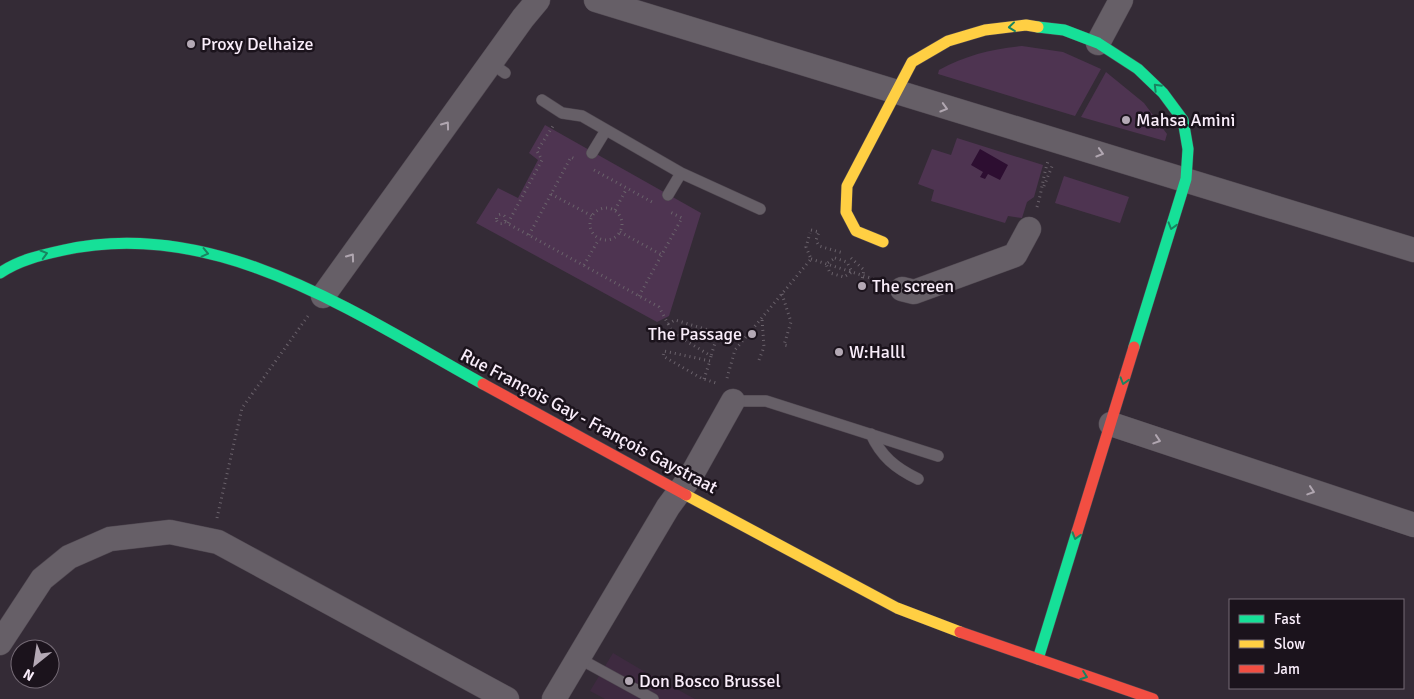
<svg xmlns="http://www.w3.org/2000/svg" width="1414" height="699" font-family="Signika,sans-serif">
<rect width="100%" height="100%" fill="#342b36"/>
<path fill="#3e2a40" d="M613 653 640 669 695 699H605L590 691Z"/>
<path fill="#4e3451" d="M1022 46 1063 52 1101 69 1075 116 938 74 939 70C966 55 992 49 1022 46Z
M1106 72 1144 103 1167 134 1165 141 1081 117Z
M545 125 701 213 669 316 657 322 476 223 498 188 518 198 538 160 529 153Z
M957 138 1043 165 1034 197 1027 202 1022 218 1008 216 1005 223 931 201 934 190 918 184 932 149 951 155Z
M1064 176 1129 197 1120 223 1055 203Z"/>
<path fill="#2d0e31" d="M980 149 1008 165 1000 180 988 174 985 179 980 177 983 172 971 165Z"/>
<g fill="none" stroke-linecap="round" stroke-linejoin="round">
<defs>
<path id="lane" d="M491 63 505 73
M542 100 562 113 582 116 681 173 760 209
M592 153 606 130
M668 195 681 173
M733 401H766L938 456
M871 434C881 456 895 468 918 479
M580 659 653 699"/>
<path id="street" d="M596 0 1414 250
M1098 43 1121 0
M902 289 914 292 1015 255 1029 229
M323 296 523 18 538 0
M1111 424 1414 525
M0 643 42 579 69 557 110 539 170 532 218 542 507 699
M554 699 668 507 691 476 733 401"/>
<path id="fast" d="M1038 27 1064 30 1098 43 1138 69 1163 93 1183 120 1188 149 1186 179 1134 347
M0 273C19 260 41 255 64 250 216 216 356 314 483 384
M1038 659 1077 532"/>
<path id="slow" d="M883 242 856 231 846 212 847 186 912 62 948 41 985 30 1026 25 1038 27
M686 495 897 608 960 632"/>
<path id="jam" d="M483 384 686 495
M1077 532 1134 347
M960 632 1153 699"/>
</defs>
<use href="#lane" stroke="#504851" stroke-width="12"/>
<use href="#street" stroke="#504851" stroke-width="25"/>
<use href="#fast" stroke="#504851" stroke-width="12"/>
<use href="#slow" stroke="#504851" stroke-width="12"/>
<use href="#jam" stroke="#504851" stroke-width="12"/>
<path stroke="#6a626b" stroke-width="3" stroke-dasharray="1 4" stroke-linecap="butt" d="M594 170 652 202
M1044 186 1053 164
M551 194 592 216
M1037 207C1042 191 1043 177 1048 161
M590 224a16 16 0 1 1 32 0a16 16 0 1 1-32 0Z
M615 210 627 188
M496.5 219a4.5 4.5 0 1 1 9 0a4.5 4.5 0 1 1-9 0Z
M505 222 659 307 673 333 711 356 710 361 664 351 663 356 701 378 719 384
M508 223 542 160 537 151 553 126
M811 230 819 232 816 240 819 246 843 253
M620 232 662 255
M529 235 571 157 575 159
M835 258 847 262 852 272 844 277 830 273 826 264Z
M851 258 864 270 861 285
M811 259 880 281
M584 265 599 239
M782 294 791 322 784 345 789 346
M639 296 682 218 670 212
M668 324 675 320 718 333 711 356
M759 360 764 347 762 319
M727 378 735 350 811 259 806 247 810 233
M704 379 710 361
M217 518 242 408 308 316"/>
<use href="#lane" stroke="#665f67" stroke-width="11"/>
<use href="#street" stroke="#665f67" stroke-width="24"/>
<use href="#fast" stroke="#16e098" stroke-width="11"/>
<use href="#slow" stroke="#ffcf43" stroke-width="11"/>
<use href="#jam" stroke="#f24e42" stroke-width="11"/>
</g>
<defs><path id="oneway-chevron" d="M-2-3.5L2.5 0L-2 3.5" fill="none" stroke-width="1.6" stroke-linecap="round" stroke-linejoin="round" transform="scale(1.25)"/></defs>
<g stroke="#188460">
<use href="#oneway-chevron" transform="translate(1012 27) rotate(174)"/>
<use href="#oneway-chevron" transform="translate(1157 87) rotate(-135)"/>
<use href="#oneway-chevron" transform="translate(1172 226) rotate(107)"/>
<use href="#oneway-chevron" transform="translate(205 253) rotate(13)"/>
<use href="#oneway-chevron" transform="translate(44 254) rotate(-16)"/>
<use href="#oneway-chevron" transform="translate(1124 381) rotate(107)"/>
<use href="#oneway-chevron" transform="translate(1076 536) rotate(107)"/>
<use href="#oneway-chevron" transform="translate(1084 676) rotate(20)"/>
</g>
<g stroke="#b0a6b0">
<use href="#oneway-chevron" transform="translate(944 108) rotate(16)"/>
<use href="#oneway-chevron" transform="translate(446 125) rotate(-54)"/>
<use href="#oneway-chevron" transform="translate(1100 153) rotate(17)"/>
<use href="#oneway-chevron" transform="translate(351 257) rotate(-54)"/>
<use href="#oneway-chevron" transform="translate(1157 440) rotate(18)"/>
<use href="#oneway-chevron" transform="translate(1311 491) rotate(18)"/>
</g>
<g fill="#b4a9b5" stroke="#1b131c" stroke-width="2">
<circle cx="191" cy="44" r="5"/>
<circle cx="1126" cy="120" r="5"/>
<circle cx="862" cy="286" r="5"/>
<circle cx="752" cy="334" r="5"/>
<circle cx="839" cy="352" r="5"/>
<circle cx="629" cy="681" r="5"/>
</g>
<g text-anchor="middle" stroke-width="5" stroke-linejoin="round" paint-order="stroke">
<g font-size="18" fill="#f9edfa" stroke="#1b131c" text-anchor="start">
<text x="201" y="50">Proxy Delhaize</text>
<text x="1136" y="126">Mahsa Amini</text>
<text x="872" y="292">The screen</text>
<text x="742" y="340" text-anchor="end">The Passage</text>
<text x="849" y="358">W:Halll</text>
<text x="639" y="687">Don Bosco Brussel</text>
</g>
<g font-size="18" fill="#f9edfa" stroke="#1b131c">
<text transform="translate(589 421) rotate(28)" y="6">Rue François Gay - François Gaystraat</text>
</g>
</g>
<rect x="1229" y="599" width="175" height="90" fill="#1b131c" stroke="#746a75"/>
<rect x="1239" y="615" width="25" height="8" fill="#16e098" stroke="#746a75"/>
<text x="1274" y="624" font-size="15" fill="#f9edfa">Fast</text>
<rect x="1239" y="640" width="25" height="8" fill="#ffcf43" stroke="#746a75"/>
<text x="1274" y="649" font-size="15" fill="#f9edfa">Slow</text>
<rect x="1239" y="665" width="25" height="8" fill="#f24e42" stroke="#746a75"/>
<text x="1274" y="674" font-size="15" fill="#f9edfa">Jam</text>
<g transform="translate(35 664) rotate(210)"><circle r="24" fill="#1b131c" stroke="#746a75"/>
<path d="M0-4L9 19L0 12L-9 19Z" fill="#b4a9b5"/>
<text y="-8" font-size="14" font-weight="bold" text-anchor="middle" fill="#f9edfa">N</text>
</g>
</svg>
